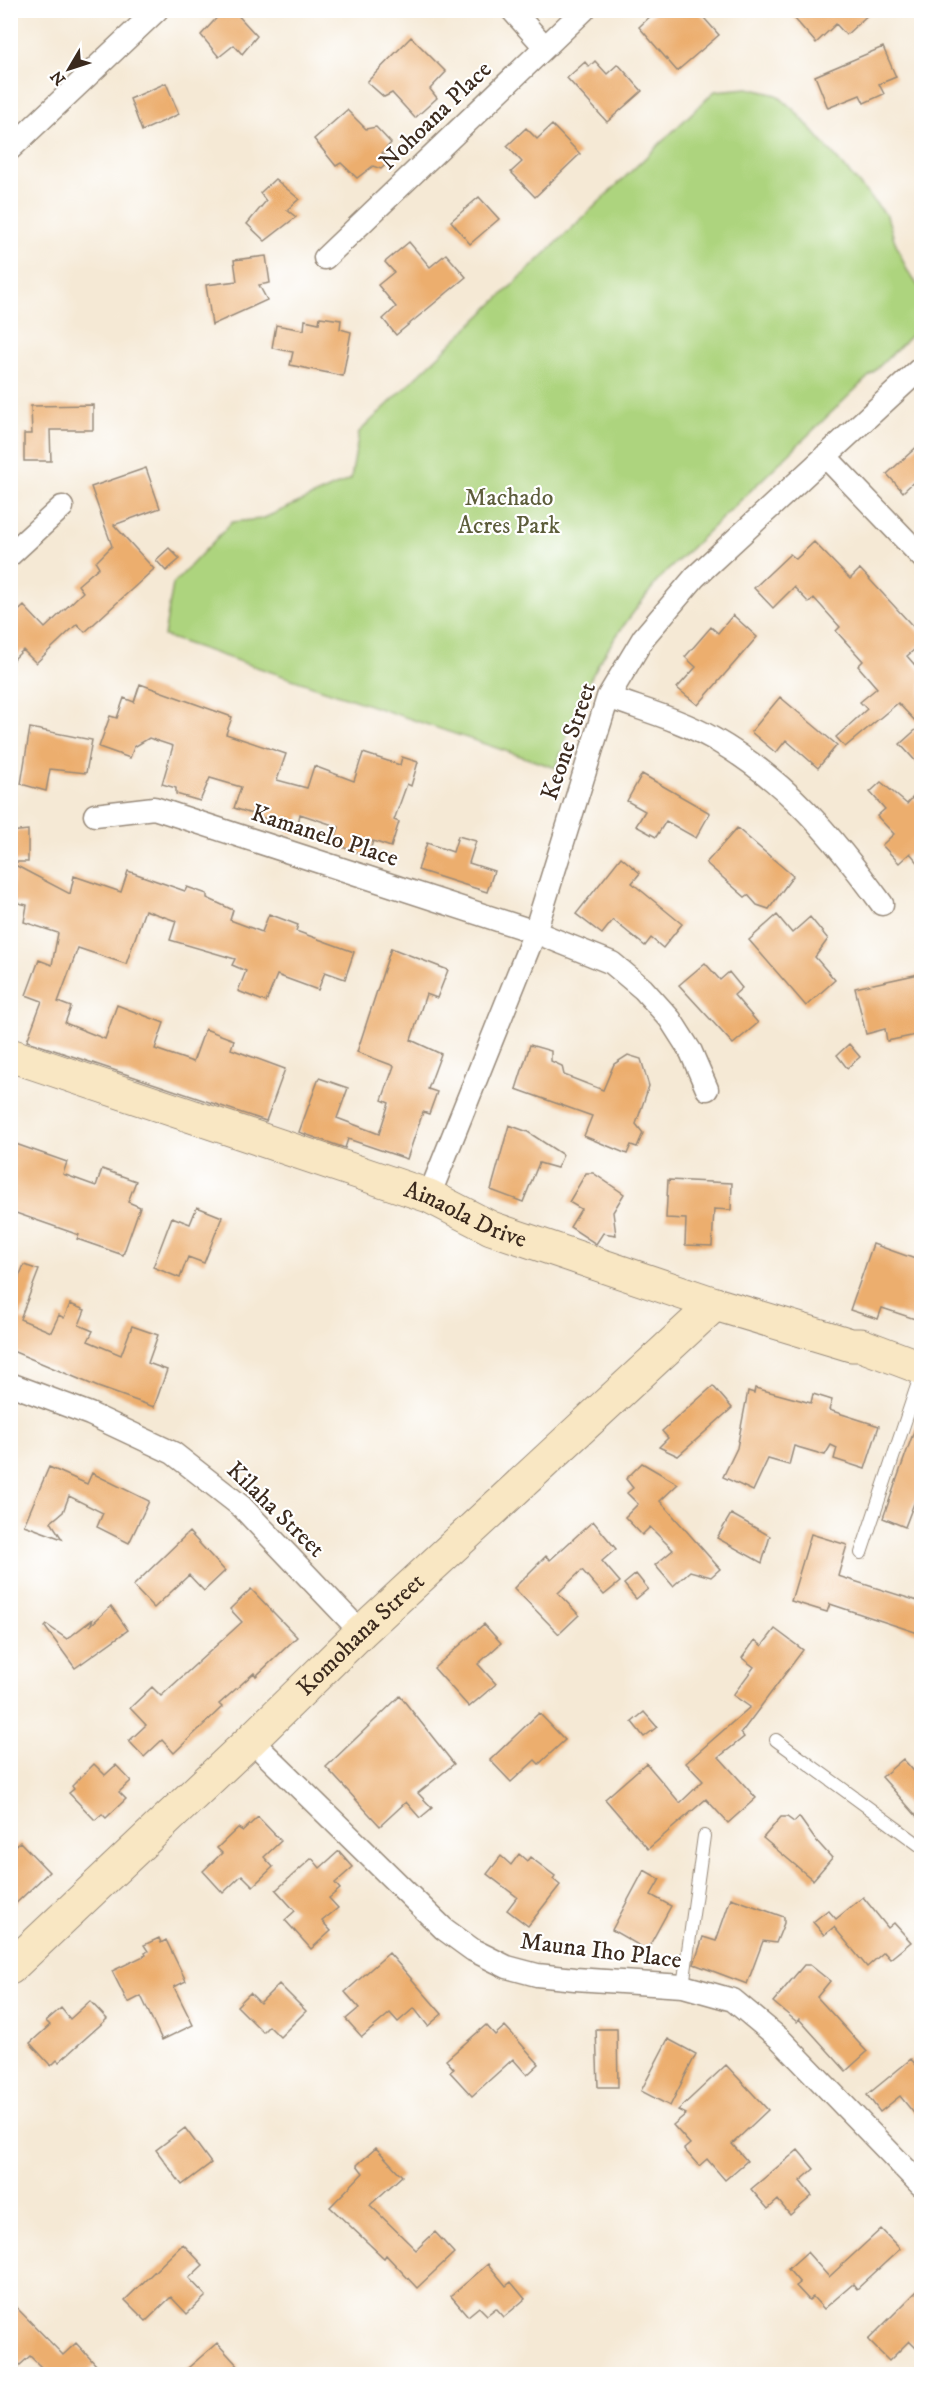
<svg xmlns="http://www.w3.org/2000/svg" width="932" height="2385" font-family="'IM FELL DW Pica',serif">
<rect width="100%" height="100%" fill="#fff"/>
<filter id="ink" filterUnits="userSpaceOnUse"><feTurbulence type="fractalNoise" baseFrequency=".0167" numOctaves="2"/><feDisplacementMap in="SourceGraphic" scale="12" xChannelSelector="R" yChannelSelector="G"/><feConvolveMatrix kernelMatrix="1 2 1 2 8 2 1 2 1" color-interpolation-filters="sRGB"/></filter>
<filter id="wash" filterUnits="userSpaceOnUse"><feTurbulence type="fractalNoise" baseFrequency=".008" numOctaves="4" result="noise"/><feDisplacementMap in="SourceGraphic" scale="24" xChannelSelector="R" yChannelSelector="G"/><feGaussianBlur stdDeviation="1.35" result="paint"/><feColorMatrix in="noise" values="0 0 0 0 0 0 0 0 0 0 0 0 0 0 0 0 0 1.4 0 .05"/><feComposite in="paint" operator="in"/></filter>
<g filter="url(#wash)">
<rect width="100%" height="100%" fill="#f5e9d5"/>
<path fill="#add47e" stroke="#747f4e" stroke-width="1.5" d="M748 88 777 95 796 112 887 216 894 239 907 270 921 290V326L659 579C636 609 611 640 593 674 577 704 567 736 556 768L164 636 173 584 232 522 262 519 351 479 359 432 715 91Z"/>
<g id="blocks">
<path fill="#ecae6e" d="M224 10H233L257 36 242 54 234 45 219 57 201 35Z
M657 10H697L719 35 677 71 639 27Z
M787 10H873L846 35 836 24 816 43Z
M411 37 446 72 430 89 437 98 415 118 392 93 384 97 367 82Z
M883 47 896 77 879 84 884 94 864 103 860 95 828 108 815 76Z
M595 61 607 74 618 64 642 91 607 122 567 78 585 62 589 67Z
M166 83 179 114 142 131 130 99Z
M347 110 366 129 376 127 391 143 382 153 391 160 381 169 373 166 357 178 341 163 336 166 314 139Z
M552 125 580 154 535 197 511 172 522 162 507 146 526 128 537 139Z
M275 179 299 199 287 210 296 217 265 241 247 224 266 201 260 193Z
M479 197 499 219 470 244 451 221Z
M409 242 430 267 446 254 466 277 396 335 383 319 396 307 378 285 394 272 385 262Z
M266 256 270 283 259 285 267 300 212 325 206 285 237 281 234 260Z
M320 317 341 320 340 329 351 332 343 376 290 365 293 352 272 348 276 325 304 330 305 320 319 323Z
M93 405V430H50L51 461H24V434H32L31 406Z
M921 443V475L903 492 887 474Z
M146 468 160 508 114 525 154 569 85 632 77 624 36 663 23 650 10 663V619L24 606 45 628 83 592 78 585 99 567 96 562 112 546 91 487Z
M814 542 850 579 860 569 921 635V644L907 656 921 672V767L900 744 920 726 898 703 845 747 836 737 867 709 860 702 877 688 858 666 863 661 836 631 840 627 814 598 809 603 794 587 773 608 754 588 790 554 796 559Z
M169 548 180 559 166 571 156 560Z
M733 615 757 637 698 705 677 688 696 667 685 657 711 627 718 633Z
M140 684 232 717 226 734 286 754 277 780 307 788 314 766 354 781 363 753 400 765 402 757 418 762 411 786 407 784 394 820 399 822 391 847 373 841 368 856 333 844 339 827 300 814 296 834 275 826 276 822 234 808 241 787 210 778 200 801 176 794V788L162 784 173 746 149 738 134 747 130 758 99 747 110 716 117 718 124 698 134 702Z
M780 697 837 745 818 768 786 740 776 753 751 732Z
M30 728 92 740 86 773 50 769 46 791 21 784Z
M642 774 710 813 696 838 666 821 656 837 636 826 645 811 627 801Z
M881 782 907 804 913 797 921 807V866L910 853 899 863 882 845 894 834 877 816 885 809 870 792Z
M737 828 793 876 769 909 757 905 748 895 745 897 706 863Z
M28 830V862H10V832Z
M458 836 476 841 469 863 494 871 487 892 418 870 427 843 453 852Z
M621 857 640 873 632 883 682 924 663 948 651 938 645 946 613 920 602 934 576 914Z
M15 865 70 894 74 876 121 892 128 871 185 891 187 887 207 894V898L233 910 230 920 262 932 269 914 298 925 296 931 354 952 345 979 325 972 318 990 277 975 266 1002 238 991 246 971 232 965 235 959 170 940 176 921 145 910 126 964 78 948 58 1002 71 1007 65 1023 105 1039 117 1005 164 1023 155 1049 193 1062 205 1029 234 1040 231 1049 285 1069 266 1121 27 1041 42 1001 26 995 39 960 52 965 58 933 24 922 27 905 10 901Z
M777 915 792 933 810 917 828 939 815 957 835 980 806 1006 749 940Z
M391 948 448 970 437 998 426 994 411 1040 441 1054 428 1089 437 1092 429 1114 423 1112 407 1159 348 1139 345 1148 299 1132 319 1078 348 1088 337 1118 379 1134 389 1103 382 1100 394 1066 357 1052Z
M705 963 720 980 729 972 742 988 734 995 758 1023 733 1044 679 985Z
M919 974 921 986V1034L887 1041 885 1029 866 1034 855 988Z
M849 1044 860 1057 847 1068 837 1055Z
M530 1045 551 1051V1061L562 1066 564 1075 603 1090 614 1064 628 1055 641 1059 649 1086 636 1124 643 1133 637 1147 631 1145 627 1154 584 1136 592 1116 516 1089Z
M509 1125 528 1132 563 1155 557 1168 539 1163 523 1202 491 1190Z
M10 1142 67 1162 63 1174 96 1186 102 1169 136 1181 128 1202 140 1207 123 1255 77 1239 79 1235 10 1211Z
M586 1173H593L624 1194 613 1212 616 1235 603 1233 596 1244 570 1227 581 1209 569 1202Z
M668 1180 732 1183 731 1210 714 1209 712 1246 685 1245 686 1219 666 1218Z
M197 1207 222 1217 204 1263 188 1257 180 1278 153 1267 172 1217 190 1224Z
M873 1244 921 1261V1321L882 1308 878 1319 850 1310Z
M24 1265 39 1270 20 1319 51 1332 59 1315 64 1318 70 1304 85 1310 79 1325 93 1331 88 1341 121 1355 132 1326 158 1335 148 1363 167 1370 154 1407 98 1387 10 1350V1276L16 1284Z
M713 1386 732 1408 678 1456 659 1447 668 1438 662 1431Z
M755 1388 811 1403 813 1394 832 1400 829 1410 879 1426 865 1469 834 1459 837 1448 831 1445 825 1455 794 1446 789 1465 768 1459 753 1491 723 1477 737 1448 748 1391 754 1393Z
M919 1417H921V1500L916 1498 905 1527 883 1518Z
M642 1463 678 1484 660 1501 720 1569 711 1577 690 1571 673 1586 655 1565 673 1550 650 1527 642 1535 625 1517 638 1504 627 1493 633 1488 626 1479Z
M49 1467 87 1484 92 1473 149 1501 129 1543 97 1527 103 1513 69 1496 63 1512 51 1522 62 1539 24 1525Z
M731 1514 770 1536 762 1563 717 1538Z
M593 1521 616 1549 602 1561 620 1582 604 1595 582 1570 558 1593 579 1615 559 1634 514 1588 546 1556 550 1560Z
M189 1532 225 1571 204 1591 189 1575 154 1608 133 1586Z
M811 1534 847 1545 838 1576 921 1602V1634L830 1604 827 1612 791 1601Z
M636 1574 648 1589 636 1599 624 1584Z
M251 1589 297 1637 256 1676 254 1673 219 1704 222 1707 174 1753 162 1740 144 1757 129 1741 146 1725 130 1708 152 1687 161 1696 242 1622 230 1609Z
M111 1606 128 1630 75 1668 45 1627 47 1625 67 1639 93 1619 90 1626Z
M484 1624 501 1643 478 1664 496 1684 469 1707 434 1668Z
M775 1629 803 1650 741 1733 744 1737 719 1757 756 1798 728 1823 706 1799 648 1849 605 1799 646 1763 680 1803 703 1781 686 1763 750 1707 733 1695 754 1667 742 1658 755 1640 762 1646Z
M400 1696 454 1764 418 1793 432 1808 420 1818 406 1802 380 1826 326 1767Z
M644 1712 657 1727 644 1737 632 1722Z
M539 1713 565 1740 539 1764 535 1760 511 1782 490 1760Z
M903 1759 921 1779V1821L882 1777Z
M94 1764 105 1775 116 1765 131 1781 119 1792 126 1799 106 1818 102 1814 95 1820 69 1793 74 1789 72 1786Z
M258 1817 281 1841 264 1857 273 1867 253 1886 242 1875 223 1893 203 1871 222 1853 217 1848 238 1828 243 1831Z
M781 1817H787L794 1822 799 1817 814 1838 832 1858 813 1880 763 1838Z
M20 1842 49 1872 10 1909V1851Z
M339 1851 353 1867 335 1883 340 1889 329 1898 338 1908 322 1921 331 1931 311 1949 285 1920 295 1911 276 1890 312 1858 320 1868Z
M519 1854 527 1861 530 1857 555 1876 553 1879 560 1885 528 1926 507 1910 517 1897 487 1874 501 1856 511 1865Z
M644 1870 660 1879 651 1895 671 1906 647 1950 612 1930Z
M863 1897 888 1928 894 1923 911 1942 890 1959 884 1952 867 1967 834 1927 824 1935 813 1922 828 1910 836 1919Z
M731 1898 784 1917V1923L776 1943 763 1941 747 1984 694 1964 703 1937 716 1941Z
M159 1938 161 1943 166 1940 186 1981 174 1987 193 2025 162 2040 141 1996 128 2003 112 1971 146 1955 145 1953 148 1951 144 1945Z
M389 1953 442 2014 428 2026 414 2008 398 2022 390 2013 362 2037 346 2019 359 2008 345 1992Z
M804 1965H810L830 1981 817 1997 867 2052 846 2071 799 2019 797 2022 773 2002Z
M279 1984 306 2011 280 2037 269 2026 263 2032 237 2006 250 1993 260 2003Z
M90 2001 107 2019 59 2062 57 2060 51 2066 30 2043 50 2025 46 2021 61 2008 70 2019Z
M486 2025 495 2035 505 2026 539 2064 527 2075 513 2059 472 2096 450 2072 454 2069 446 2060Z
M596 2029H617L618 2087H598Z
M668 2039 696 2054 670 2106 641 2091Z
M911 2059 921 2071V2122L900 2096 880 2112 867 2095Z
M726 2065 768 2110 732 2144 747 2161 725 2180 707 2159 699 2166 684 2149 690 2144 673 2125 686 2114 678 2110Z
M185 2128 211 2163 182 2185 156 2150Z
M376 2148 402 2176 370 2205 416 2250 435 2232 454 2253 417 2288 386 2255 384 2258 330 2207 363 2173 357 2165Z
M798 2150 814 2169 800 2181 812 2196 790 2215 778 2200 768 2209 751 2189Z
M881 2229 900 2249 857 2289 853 2284 824 2309 813 2297 809 2300 796 2286 800 2283 788 2269 807 2252 829 2277Z
M183 2244 203 2265 189 2278 206 2296 187 2314 171 2297 146 2321 125 2300Z
M488 2264 506 2286 511 2282 525 2299 504 2317 496 2308 487 2315 479 2307 468 2316 451 2296Z
M921 2287V2353L909 2341 889 2361 868 2340Z
M10 2301 63 2355 76 2343 96 2365 86 2374H48L30 2356 10 2374Z
M217 2343 239 2367 230 2374H181Z"/>
</g>
</g>
<g filter="url(#ink)">
<use href="#blocks" fill-opacity="0" stroke="#988a7a" stroke-width="1.5"/>
<g fill="none" stroke-linecap="round" stroke-linejoin="round">
<defs>
<path id="lane" d="M861 1553 922 1371
M776 1740 922 1847
M683 1986 704 1836"/>
<path id="street" d="M512 10 545 47
M10 149 157 10
M325 258 584 10
M825 456 922 557
M10 555 62 507
M608 697C643 710 681 720 714 739 787 781 833 837 882 904
M95 815 154 808 535 932 612 963 643 989 670 1019 691 1052 707 1089
M429 1196 535 932 608 697 644 637 695 577 922 367
M10 1384 90 1414 173 1453 242 1507 361 1632
M251 1740 444 1929 473 1950 507 1967 537 1975 575 1979 683 1986 733 2000 780 2039 920 2184"/>
<g id="secondary">
<path id="s1" d="M10 1055 429 1196 491 1228 715 1304 851 1345H861L922 1368"/>
<path id="s2" d="M10 1968 251 1740 361 1632 715 1304"/>
</g>
</defs>
<use href="#lane" stroke="#988a7a" stroke-width="14"/>
<use href="#street" stroke="#988a7a" stroke-width="25"/>
<use href="#secondary" stroke="#988a7a" stroke-width="35"/>
<use href="#lane" stroke="#fff" stroke-width="12"/>
<use href="#street" stroke="#fff" stroke-width="22"/>
<use href="#secondary" stroke="#f9e7c3" stroke-width="33"/>
</g>
</g>
<g text-anchor="middle" stroke-width="4.5" stroke-linejoin="round" paint-order="stroke">
<g font-size="24" fill="#3b2a1e" stroke="#fff">
<text transform="translate(435 115) rotate(-44)" y="8">Nohoana Place</text>
<text transform="translate(568 741) rotate(-71)" y="8">Keone Street</text>
<text transform="translate(325 835) rotate(18)" y="8">Kamanelo Place</text>
<text dy="8" stroke="none"><textPath href="#s1" startOffset="483">Ainaola Drive</textPath></text>
<text transform="translate(276 1509) rotate(44)" y="8">Kilaha Street</text>
<text dy="8" stroke="none"><textPath href="#s2" startOffset="484">Komohana Street</textPath></text>
<text transform="translate(601 1950) rotate(7)" y="8">Mauna Iho Place</text>
</g>
<g font-size="24" fill="#5d5d3b" stroke="#fff">
<text x="509" y="505">Machado<tspan x="509" dy="28">Acres Park</tspan></text>
</g>
</g>
<rect width="932" height="2385" fill="none" stroke="#fff" stroke-width="36"/>
<g transform="translate(69 69) rotate(231)" stroke="#ffffff" stroke-width="4.5" paint-order="stroke">
<path d="M0-4.5L10 22L0 15L-10 22Z" fill="#3b2a1e"/>
<text y="-9" font-size="16" font-weight="bold" text-anchor="middle" fill="#3b2a1e">N</text>
</g>
</svg>
